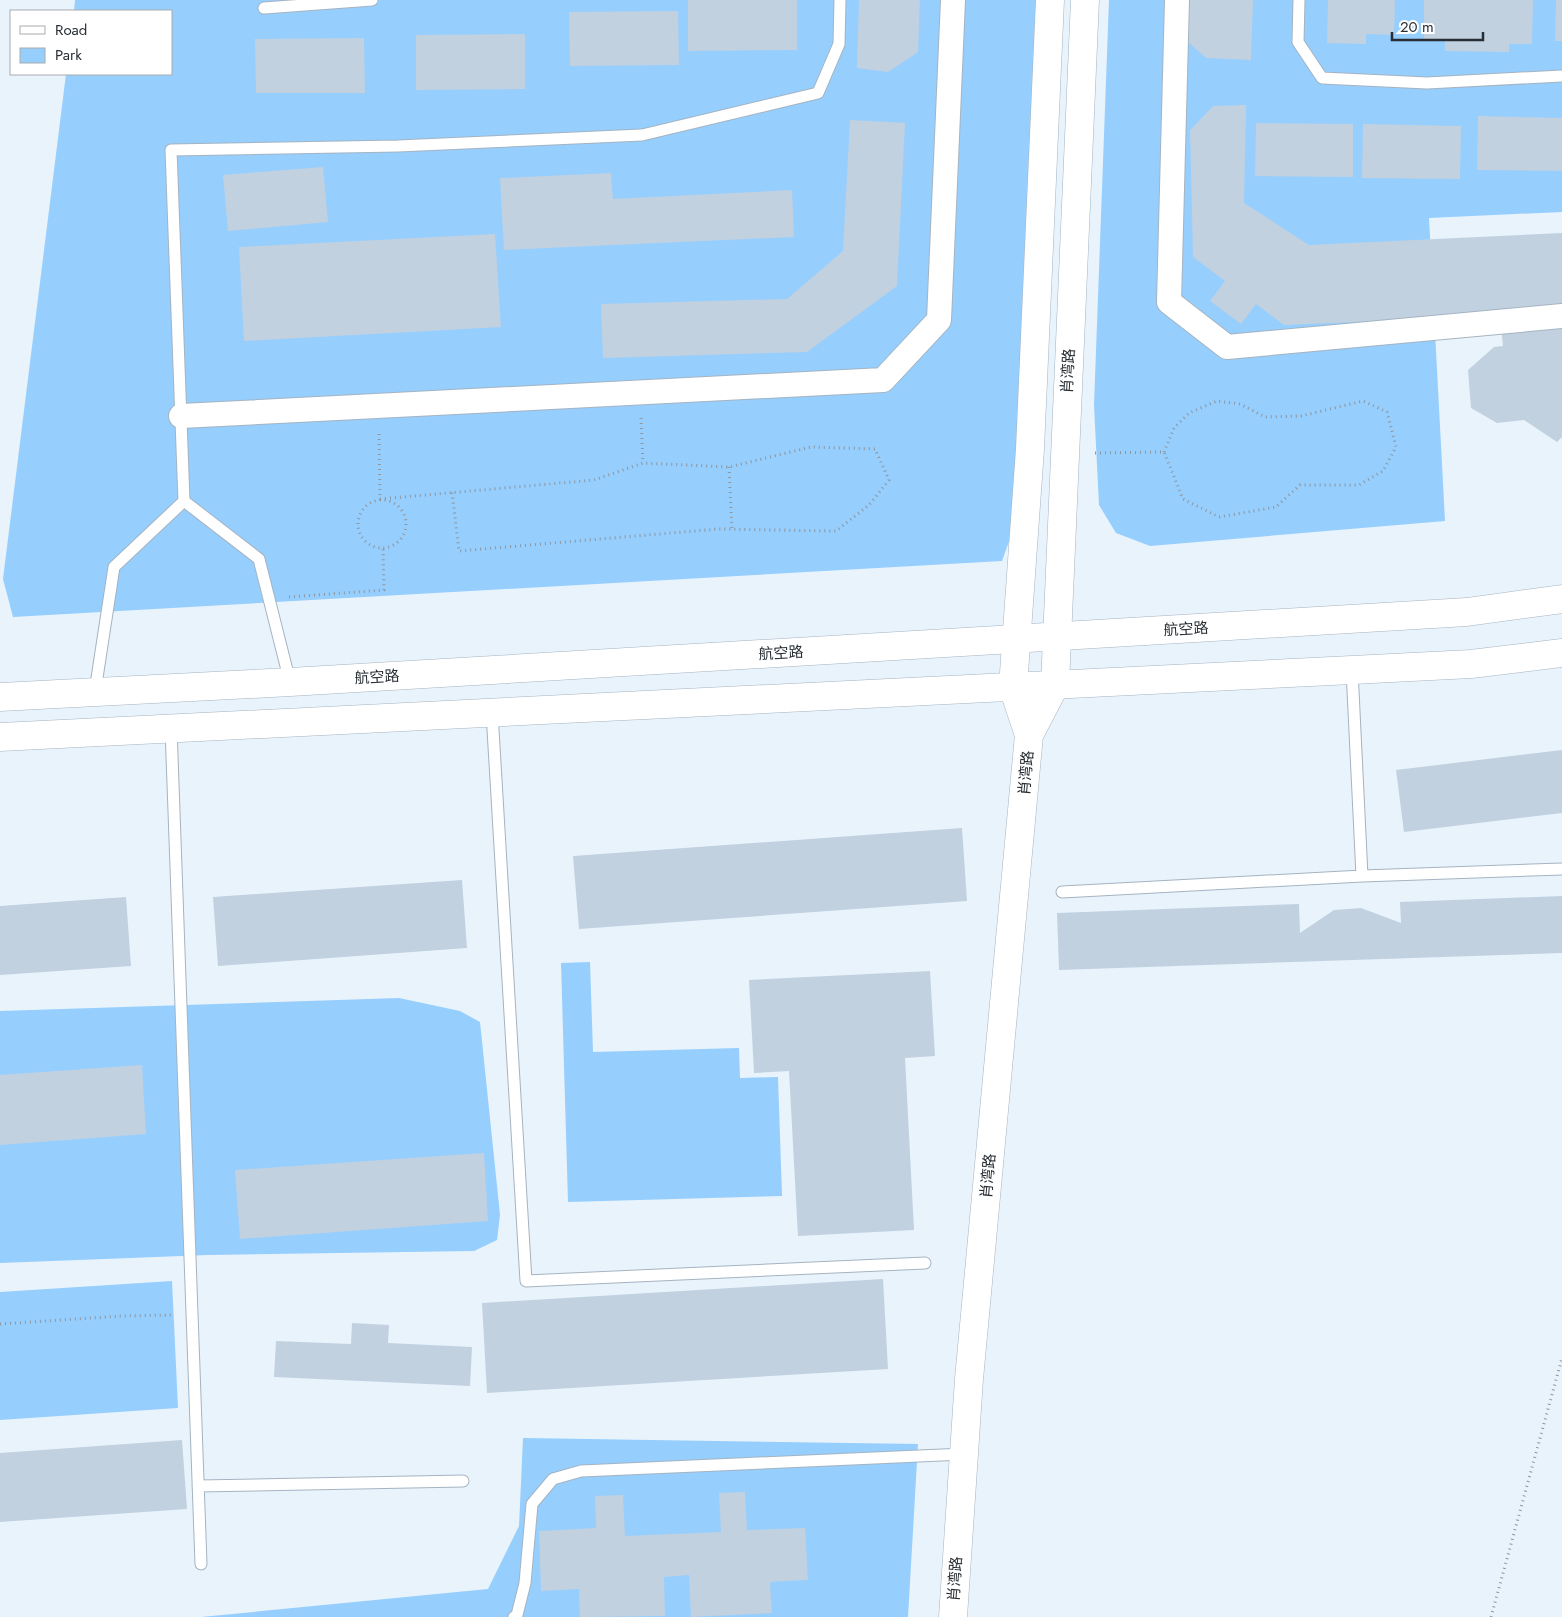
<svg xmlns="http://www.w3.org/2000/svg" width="1562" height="1617" font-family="Jost,'Noto Sans SC',sans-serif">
<rect width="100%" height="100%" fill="#e9f3fc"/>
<path fill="#96cefe" d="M75 0H1037L1013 530 1002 561 13 617 3 579 66 74H171V11H74Z
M1109 0H1562V212L1429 218 1445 521 1150 546 1116 533 1099 505 1094 405Z
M590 962 593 1052 739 1048 740 1078 778 1077 782 1196 568 1202 561 963Z
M399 998 460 1011 480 1022 500 1215 497 1240 474 1251 208 1255 0 1263V1011Z
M172 1281 178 1408 0 1420V1292Z
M523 1438 918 1444 908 1617H201L488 1589 519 1526Z"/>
<path fill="#c1d1e0" d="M688 0H797V50L688 51Z
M859 0H920L918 52 888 72 857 68Z
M1188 0H1253L1251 60 1206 58 1186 40Z
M1328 0H1395L1394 35 1366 34V44L1327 43Z
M1424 0H1533L1532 44H1509V52L1445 51V41L1424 40Z
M1556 0H1562V41H1555Z
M678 11 679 65 570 66 569 12Z
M525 34V89L416 90V35Z
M364 38 365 93H256L255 39Z
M1246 105 1244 203 1309 245 1562 233V437L1557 442 1524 420 1497 423 1471 408 1468 370 1494 347 1503 346 1500 316 1284 325 1256 304 1241 324 1210 301 1225 281 1193 257 1190 130 1213 106Z
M1478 116 1562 118V171L1477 170Z
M850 120 905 123 897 286 807 352 603 358 601 304 787 299 843 251Z
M1256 123 1353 124V177L1255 176Z
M1363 124 1461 126 1460 179 1362 178Z
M323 167 328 222 228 231 223 175Z
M611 173 613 199 792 190 794 237 504 250 500 178Z
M495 234 501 327 244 341 239 247Z
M1562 750V813L1404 832 1396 770Z
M962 828 967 901 579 929 573 856Z
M462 880 467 948 218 966 213 897Z
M1562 896V953L1059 970 1057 913 1299 904 1300 933 1334 910 1361 908 1401 923 1400 902Z
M126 897 131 966 0 975V906Z
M930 971 935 1056 905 1058 914 1230 798 1236 789 1071 754 1073 749 980Z
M142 1065 146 1134 0 1145V1075Z
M484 1153 488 1221 240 1239 235 1170Z
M883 1279 888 1369 487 1393 482 1303Z
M352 1323 389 1325 388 1343 472 1347 470 1386 274 1377 276 1341 351 1344Z
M182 1440 187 1509 0 1522V1453Z
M745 1492 747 1530 805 1528 808 1580 770 1582 772 1613 691 1617 689 1575 664 1577 665 1616 580 1617 579 1589 541 1591 539 1531 596 1528 595 1496 623 1495 625 1536 721 1532 719 1493Z"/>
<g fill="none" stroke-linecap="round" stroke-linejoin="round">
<defs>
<path id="lane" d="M1299 0 1298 42 1322 78 1427 83 1562 76
M264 8 372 0
M184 501 171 150 398 146 642 135 818 93 839 44 840 0
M1352 670 1362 876
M95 691 114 567 184 501 259 559 290 682
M492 713 526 1281 925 1263
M171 728 201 1564
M1062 892 1362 876 1562 869
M198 1486 463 1481
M514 1617 517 1615 525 1583 532 1504 553 1479 581 1471 964 1454"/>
<path id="street" d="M1177 0 1169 302 1227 347 1562 316
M181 416 883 380 939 320 953 0"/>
<path id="secondary" d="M1029 735 1013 687 1030 449 1050 0
M953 1617 969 1379 1029 735 1055 685 1085 0"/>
<path id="primary" d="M0 697 290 682 1467 612 1562 599
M0 737 1352 670 1471 664 1562 653"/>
</defs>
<use href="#lane" stroke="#a4b4c2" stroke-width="13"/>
<use href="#street" stroke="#a4b4c2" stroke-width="26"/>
<use href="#secondary" stroke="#a4b4c2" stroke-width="29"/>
<use href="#primary" stroke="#a4b4c2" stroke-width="29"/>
<path stroke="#8e969e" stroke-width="3" stroke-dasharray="1 4" stroke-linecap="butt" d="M641 418 643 463
M379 434 380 499 594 480 643 463 729 467 811 447 875 449 889 480 869 505 836 531 718 529 459 551 452 492
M1095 453 1164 452 1183 499 1219 517 1276 507 1300 485H1359L1383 471 1396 447 1387 412 1363 401 1301 416 1265 417 1240 404 1217 401 1189 413 1174 428 1164 452
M729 467 732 530
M358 524a24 24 0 1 1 48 0a24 24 0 1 1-48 0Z
M289 597 384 590 383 548
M0 1324 122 1316 172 1315
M1491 1617 1562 1358"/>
<use href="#lane" stroke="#fff" stroke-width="11"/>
<use href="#street" stroke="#fff" stroke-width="24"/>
<use href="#secondary" stroke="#fff" stroke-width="28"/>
<use href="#primary" stroke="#fff" stroke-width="28"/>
</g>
<g text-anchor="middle" stroke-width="4" stroke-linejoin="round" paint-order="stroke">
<g font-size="15" fill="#282e34" stroke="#fff">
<text transform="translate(1068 371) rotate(-87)" y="5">肖湾路</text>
<text transform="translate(1186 629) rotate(-3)" y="5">航空路</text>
<text transform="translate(781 653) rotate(-3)" y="5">航空路</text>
<text transform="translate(377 677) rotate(-3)" y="5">航空路</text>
<text transform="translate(1026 773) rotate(-85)" y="5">肖湾路</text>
<text transform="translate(988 1176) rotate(-85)" y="5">肖湾路</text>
<text transform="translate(955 1579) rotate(-86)" y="5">肖湾路</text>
</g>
</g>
<rect x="10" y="10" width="162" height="65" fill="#ffffff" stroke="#a9abae"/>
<rect x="20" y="26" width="25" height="8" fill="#ffffff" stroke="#a9abae"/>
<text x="55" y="35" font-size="15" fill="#282e34">Road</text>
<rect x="20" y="48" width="25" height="15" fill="#96cefe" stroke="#a9abae"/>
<text x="55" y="60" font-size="15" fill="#282e34">Park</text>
<path d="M1392 32v8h91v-8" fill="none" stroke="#282e34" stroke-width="2.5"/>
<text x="1400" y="32" font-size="15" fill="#282e34" stroke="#ffffff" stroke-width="4" paint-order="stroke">20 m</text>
</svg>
